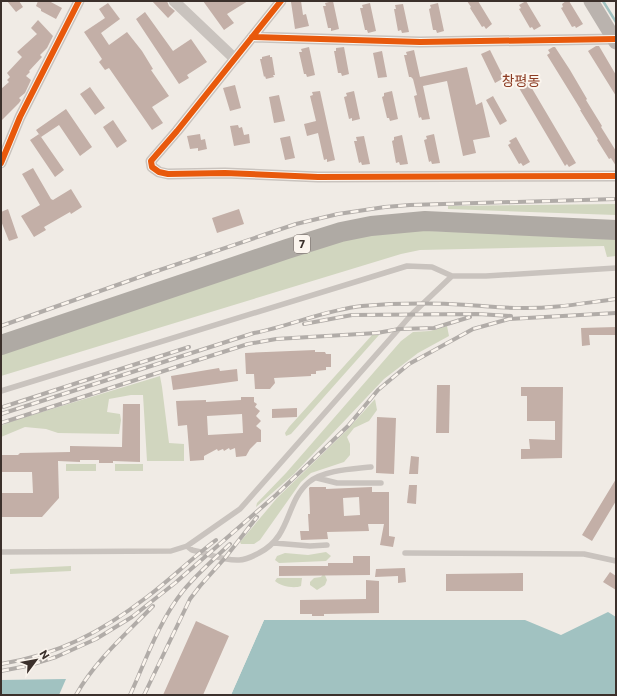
<svg xmlns="http://www.w3.org/2000/svg" width="617" height="696" font-family="Commissioner,'Noto Sans KR',sans-serif">
<rect width="100%" height="100%" fill="#f0ebe5"/>
<path fill="#d1d6bf" d="M616 204V215L448 209V206Z
M398 230 616 237V256L607 257 604 246 420 250 401 254 1 376V351L321 244Z
M447 326 449 336 418 353 384 379 294 474 256 507 257 503 286 473 401 341 413 332 430 331Z
M373 334 379 335 291 434 286 436 285 433 289 427Z
M160 376 162 387 169 443 184 444V461H147L143 395H131L109 399 107 412 120 414 121 420 119 434 58 433 46 429 25 427 1 437V426L9 422Z
M375 399 377 410 369 421 354 428 347 437 350 444V455L344 462 311 473 301 482 260 540 254 544H241L240 542 277 498 346 431Z
M66 464H96V471H66Z
M115 464H143V471H115Z
M326 552 331 556 326 561 279 563 275 560 277 556 285 553 308 555Z
M71 566V571L10 574V569Z
M324 573 327 580 325 585 317 590 310 585V582L314 578 321 577Z
M277 578H302L301 586C294 589 280 586 275 581Z"/>
<path fill="#a1c2c1" d="M608 612 616 617V695H231L264 620H525L561 635Z
M66 679 59 695H1V680Z"/>
<path fill="#f0ebe5" d="M262 619 264 620 231 695H229Z"/>
<g fill="none" stroke-linecap="round" stroke-linejoin="round">
<path stroke="#a1c2c1" stroke-width="2.5" d="M603 1 616 22"/>
</g>
<path fill="#c3afa7" fill-rule="evenodd" d="M7 1H19L23 7 16 12Z
M38 1H49L62 8 56 19 41 11V9L36 6Z
M152 1H167L169 6 175 11 168 18Z
M203 1H248L227 14 234 23 224 30Z
M301 1 303 15 306 14 309 26 295 29 291 2Z
M333 1 339 29 331 31V28H328L323 6H326L325 3Z
M467 1H478L492 24 486 29 484 26 482 27 470 8 471 7Z
M526 1 541 26 534 30 532 27 530 28 519 9 521 8 519 5Z
M566 1H569L583 24 576 28 575 26 572 27 561 8 563 7 562 4Z
M108 3 120 19 101 33 109 45 127 32 142 51 153 69 151 70 169 96 152 107 163 123 152 130 109 68 105 70 99 62 102 59 84 32 105 18 99 9Z
M370 3 376 31 368 33 367 30H365L360 8H363L362 5Z
M438 3 444 31 437 33 436 30H433L429 9 431 8 430 5Z
M403 4 409 32 402 33 401 30 398 31 394 9H396L395 5Z
M145 12 173 51 191 39 207 62 187 75 189 78 179 84 136 19Z
M38 20 53 36 47 48 40 55 42 57 29 71 30 72 26 76 31 80 25 93 19 98 21 100 19 103 1 121V89L9 82 7 80 10 77 7 73 22 57 17 52 37 34 31 28Z
M596 46H599L616 75V96L588 51Z
M309 47 315 75 307 77 306 74H304L299 52H302L301 49Z
M344 47 349 74 342 76 341 73H338L334 51H336V48Z
M553 47H555L570 70 587 99 586 100 602 126 601 127 616 151V166L611 158 609 159 597 140 598 139 580 110H581L547 55 550 53 548 50Z
M414 50 420 77 467 67 476 105 482 102 490 137 473 140 476 153 463 156 447 81 423 86 430 119 422 120 421 117 419 118 414 96 417 95 413 79 411 77H409L404 55H407L406 52Z
M490 50 504 78 495 83 481 54Z
M382 51 387 77 378 78 373 53Z
M270 55V57H272L275 75H273L274 77 266 79 265 76 264 77 260 59H262V57Z
M527 80 576 163 569 167 567 164 565 166 519 88 522 87 520 84Z
M235 85 241 108 230 111 223 88Z
M90 87 105 108 95 115 80 94Z
M320 91 335 160 327 162V159L324 160 318 133 307 136 304 124 316 121 310 96 313 95 312 92Z
M354 91 360 119 352 121V118L349 119 344 97 347 96 346 93Z
M392 91 398 119 390 121 389 118H387L382 97 384 96V93Z
M279 95 285 121 274 123 269 97Z
M493 96 507 121 500 125 486 100Z
M66 109 92 147 80 156 59 125 41 137 36 130Z
M113 120 127 141 117 148 103 127Z
M238 125 239 128 242 127 244 135 249 134 250 143 234 146 230 126Z
M39 134 64 170 55 177 30 140Z
M200 134 201 140 205 139 207 149 198 151V148L190 149 187 136Z
M434 134 440 163 432 164 431 161 429 162 424 140 427 139 426 136Z
M402 135 408 164 400 165 399 162 396 163 392 141 394 140V137Z
M290 136 295 158 285 160 280 138Z
M364 136 370 164 362 165 361 162 359 163 354 141H357L356 137Z
M516 137 530 162 523 166 521 163 519 164 508 145 511 143 509 141Z
M33 168 51 199 53 200 71 189 82 207 71 214 70 212 44 227 46 230 34 237 21 216 40 205 22 174Z
M8 209 18 238 9 241 1 221V212Z
M239 209 244 224 217 233 212 218Z
M616 327V335H589L590 345 582 346 581 328Z
M315 350V352H325L326 354H331V367H326V370L316 371V374H311V376L274 378 275 383 270 389H255L254 374H246L245 353Z
M219 368 220 371 237 369 238 381 173 390 171 376Z
M437 385H450L449 433H436Z
M521 387H563L562 458 521 459V449H530L529 439 555 440V421H527V396H521Z
M241 397H254V402L257 404 255 407 260 411 256 416 261 421 256 426 261 430V442H257L250 449 246 456 236 457 235 448 230 450 229 448 224 451 223 449 218 451 217 449 204 456V460L190 461 187 425 178 426 176 401 206 400V402L241 400ZM242 414 243 433 208 435 207 416Z
M123 404H140V462L113 461V463H99V460H80V462L58 461 59 498 42 517H1V493H33L32 472H1V455H18L20 453 70 452V446L122 447Z
M297 408V417L272 418V409Z
M377 417 396 418 394 474 376 473Z
M411 456 419 457 418 474H409Z
M616 479V501L592 541 582 535Z
M409 485H417L416 504 407 503Z
M310 487H326V489L372 487V492H389V536L395 537 393 547 380 545 384 524H368L369 531 327 532 328 539 301 540 300 531H309L308 514H310L309 488ZM359 497 360 515 344 516 343 498Z
M353 556H370V575L279 576V566H328V563H353Z
M405 568 406 582 398 583V576L375 577 376 569Z
M610 572 616 576V590L603 582Z
M523 573V591H446V574Z
M366 580 379 581V613L324 614V616H312V614H300V600L366 599Z
M196 621 229 636 203 695H163Z"/>
<g fill="none" stroke-linecap="round" stroke-linejoin="round">
<path stroke="#c9c3be" stroke-width="5.5" d="M1 391 407 266 432 267 452 276
M317 478 337 483H381
M274 543 310 546 327 545
M187 546 192 550C207 553 224 561 239 560 247 560 253 556 259 553 292 536 285 502 309 482 324 470 353 469 371 467
M1 552 171 551 187 546 240 509 412 314 452 276H486L616 268
M405 553 584 554 616 561"/>
<path stroke="#c9c3be" stroke-width="11" d="M174 1 235 59
M281 1 177 131 151 161 152 167 159 172 168 174 225 173 318 177 616 176
M252 37 420 42 616 39
M1 163 20 117 79 1"/>
<path stroke="#bab3ae" stroke-width="15" d="M591 1 616 42"/>
<path stroke="#afaaa4" stroke-width="20" d="M1 345 287 249 341 232 371 226 425 221 616 230"/>
<defs>
<path id="rail" d="M304 324 352 315 478 314 511 316
M1 326 151 273 296 224 338 214 385 207 410 205 616 199
M3 407 74 384 189 347
M1 414 254 333C290 326 325 310 362 306 397 303 433 303 468 305 485 306 503 308 520 308 552 309 584 303 616 299
M1 423 248 344 276 339 377 333 399 329 434 328 470 317
M1 664C59 654 100 633 147 597 171 579 192 558 216 540
M1 671 27 666 56 657 96 639 132 617 175 583 276 495 348 426 378 390 409 364 473 329 509 319 616 313
M76 695C95 661 126 634 153 606
M130 695C146 660 159 621 183 591 197 574 214 559 230 544
M144 695 190 599 200 586 225 558 257 517"/>
</defs>
<use href="#rail" stroke="#b1aca8" stroke-width="4"/>
<use href="#rail" stroke="#fbf5ee" stroke-width="2.5" stroke-dasharray="8" stroke-linecap="butt"/>
<defs>
<path id="cycleway" d="M281 1 177 131 151 161 152 167 159 172 168 174 225 173 318 177 616 176
M252 37 420 42 616 39
M1 163 20 117 79 1"/>
</defs>
<use href="#cycleway" stroke="#fbf5ee" stroke-width="8"/>
<use href="#cycleway" stroke="#e8590c" stroke-width="6"/>
</g>
<g text-anchor="middle" stroke-width="4" stroke-linejoin="round" paint-order="stroke">
<rect fill="#fbf5ee" stroke="#756b66" stroke-width="1" x="294" y="235" width="16" height="18" rx="3"/>
<g font-size="11" font-weight="bold" fill="#3b302b">
<text x="302" y="248">7</text>
</g>
<g font-size="14" fill="#8c3b22" stroke="#fbf5ee">
<text x="521" y="86">창평동</text>
</g>
</g>
<rect width="617" height="696" fill="none" stroke="#3b302b" stroke-width="4"/>
<g transform="translate(36 660) rotate(58)" stroke="#fbf5ee" stroke-width="3" paint-order="stroke">
<path d="M0-3L7 15L0 10L-7 15Z" fill="#3b302b"/>
<text y="-6" font-size="11" font-weight="bold" text-anchor="middle" fill="#3b302b">N</text>
</g>
</svg>
